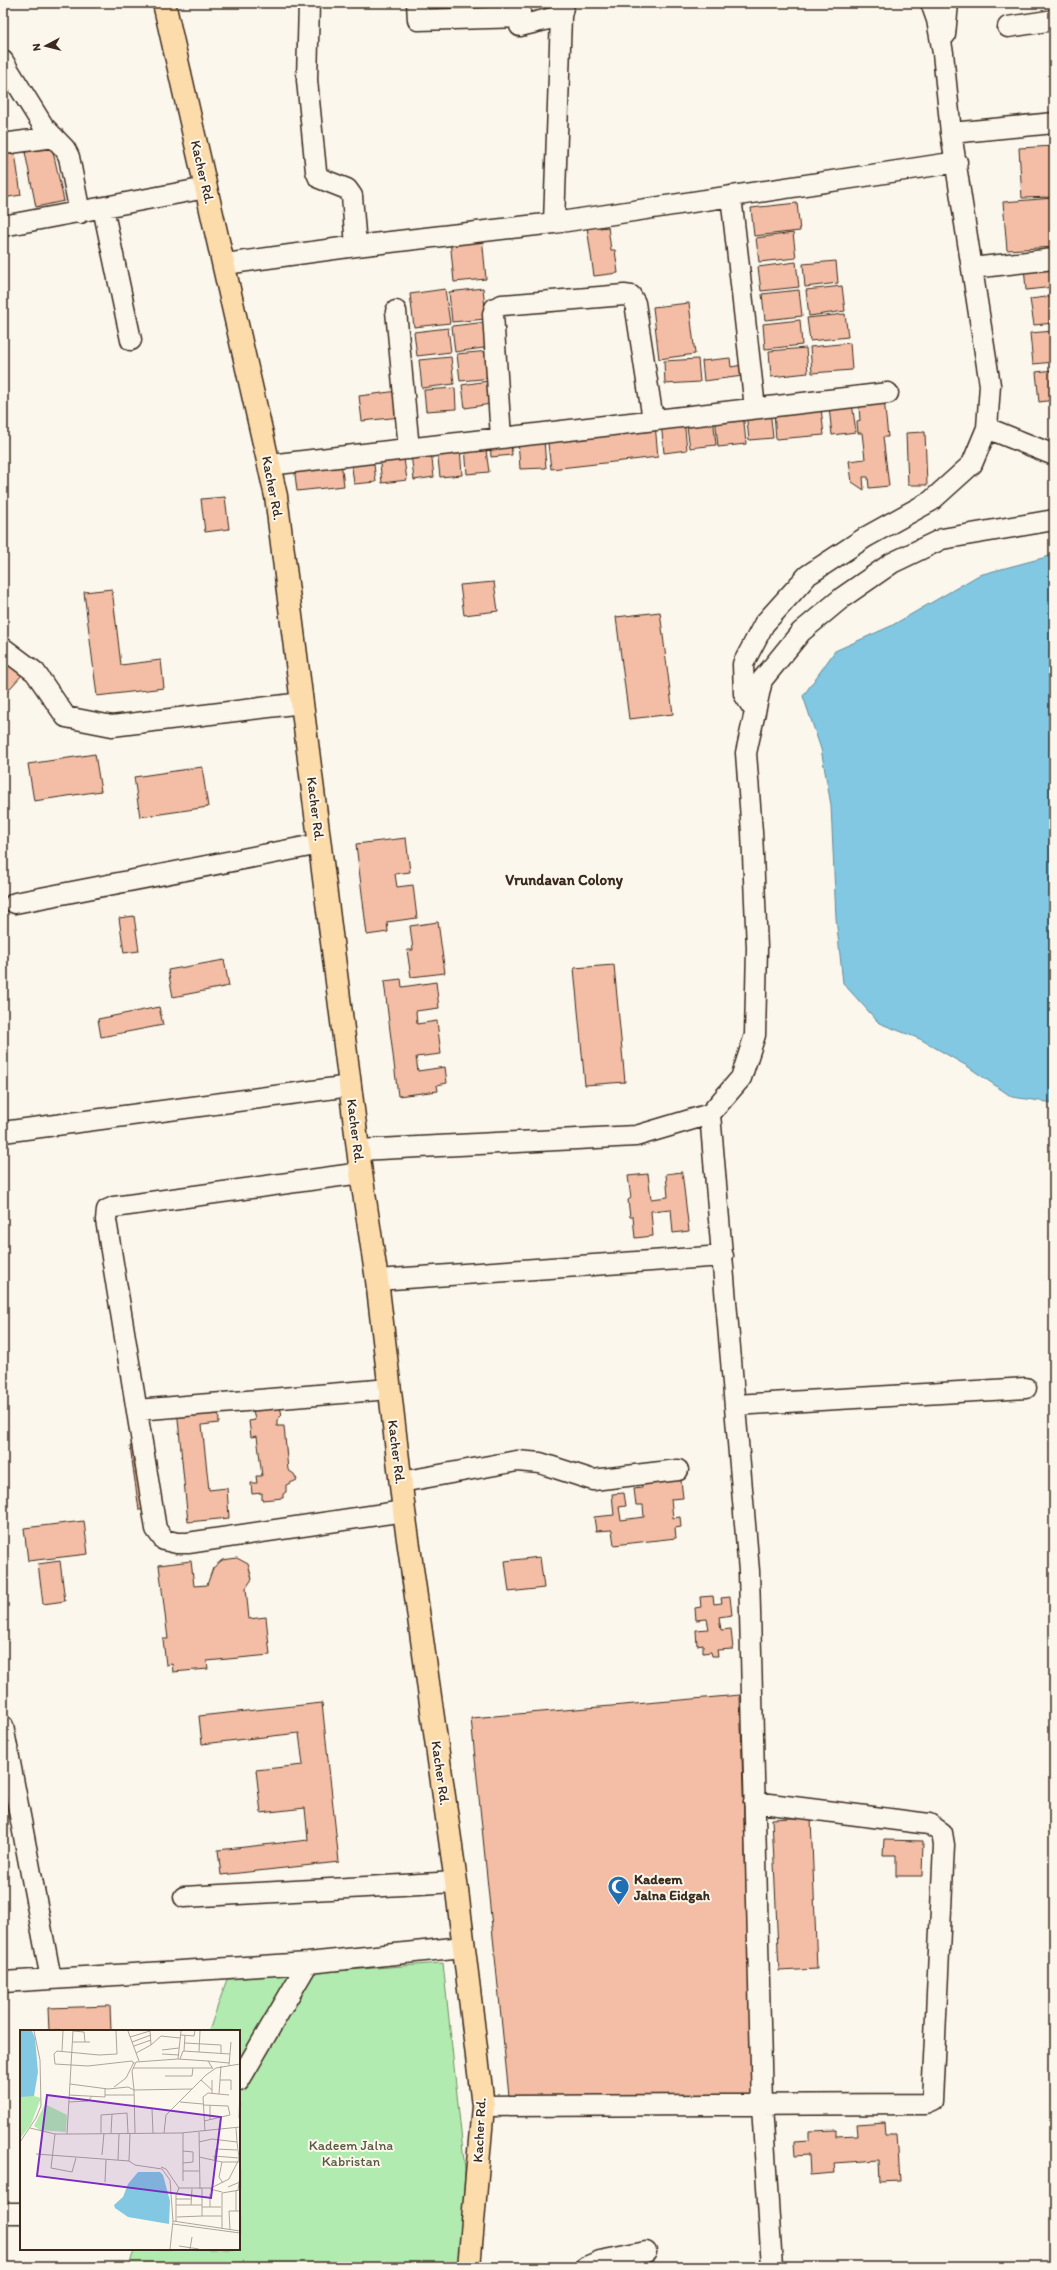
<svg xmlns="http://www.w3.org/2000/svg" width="1057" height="2270" font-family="Itim,sans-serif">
<rect width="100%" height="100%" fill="#fbf7ec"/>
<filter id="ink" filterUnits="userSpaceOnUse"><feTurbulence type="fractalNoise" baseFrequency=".025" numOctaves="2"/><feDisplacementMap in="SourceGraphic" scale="8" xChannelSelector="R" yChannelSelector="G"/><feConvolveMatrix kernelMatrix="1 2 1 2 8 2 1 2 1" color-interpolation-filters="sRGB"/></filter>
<g filter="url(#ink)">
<path fill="#b1ebb0" stroke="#768a67" d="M443 1963 465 2170 460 2267H128L135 2249H239V2031H209L227 1979Z"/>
<path fill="#82c8e3" stroke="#668994" d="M1054 555V1103L1012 1097 967 1066 920 1039 879 1023 843 983 836 918 831 805 821 749 803 696 835 651 891 626 979 575Z"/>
<path fill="#f3bea5" stroke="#3b2a1e" d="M14 146 21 195 3 198V148Z
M1054 146V197L1022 198 1019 148Z
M52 147 64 201 36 207 25 152Z
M1054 198V247L1007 250 1003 202Z
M797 203 800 231 754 236 751 208Z
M599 218 600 228 608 227 611 250H615L618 273 594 276 586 220Z
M793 233 796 258 759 262 756 238Z
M482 236 486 279 454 282 450 239Z
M836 261 838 283 805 287 803 264Z
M796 262 799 287 761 291 758 267Z
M1054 263V287L1026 290 1024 266Z
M842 286 845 311 809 316 806 290Z
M483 288 486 319 452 322 449 292Z
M445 289 450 323 414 327 410 294Z
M799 290 802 316 765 320 762 294Z
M1054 296V323L1034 325 1030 299Z
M689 303 695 354 659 359 653 307Z
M845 314 848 337 810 341 807 318Z
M800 320 802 345 765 349 763 324Z
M487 322 490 347 455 352 452 326Z
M448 328 451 352 417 356 414 332Z
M1054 331V362L1033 364 1030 333Z
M850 343 852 370 812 373 810 347Z
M806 348 808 373 771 377 769 351Z
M489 351 492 378 460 381 457 354Z
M451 357 454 384 422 388 419 360Z
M730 358 731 367 742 365 743 376 704 381 702 361Z
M698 359 700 382 665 384 664 361Z
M1054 370V400L1039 402 1036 372Z
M494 380 497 403 465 408 462 385Z
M455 388 456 409 426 411 424 390Z
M398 391 401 417 362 421 359 396Z
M884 399 888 437H883L889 486 869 488 868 477H863L864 490 852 482 849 461 865 459 862 433H858L857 422 860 421 859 406Z
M852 403 856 432 832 435 829 407Z
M821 408 824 435 776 439 774 412Z
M770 409 773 438 749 440 746 412Z
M743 412 746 444 718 447 715 415Z
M713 417 716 445 690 448 686 420Z
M684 419 687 450 664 453 661 422Z
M655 424 658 457 551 469 547 435Z
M925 432 927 485H908L906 433Z
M544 439 546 468 520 469 518 440Z
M511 441 512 455 491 457 490 442Z
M485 443 489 472 467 474 465 445Z
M460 447 462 475 440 477 437 449Z
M431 450 434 477 414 480 411 453Z
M403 452 407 480 382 483 379 455Z
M373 456 376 482 354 484 351 459Z
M341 461 344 486 297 491 294 465Z
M225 497 229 529 205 532 201 499Z
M494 582 498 611 464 615 460 585Z
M112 589 121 665 161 660 164 688 97 696 84 592Z
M660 612 673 714 629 719 616 617Z
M3 658 22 675 3 696Z
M95 754 101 791 34 801 28 764Z
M202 767 208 807 140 817 134 777Z
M406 838 410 872 395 874 397 887 413 885 417 918 387 922 388 932 367 935 356 844Z
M134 916 139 951 124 953 119 918Z
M438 922 445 973 411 977 407 950H413L410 926Z
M224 960 229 986 173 997 168 970Z
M614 965 625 1082 585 1085 574 968Z
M401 979 402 987 436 982 439 1008 416 1011 417 1024 437 1021 441 1054 416 1057 418 1071 445 1067 447 1083 437 1085 438 1091 398 1096 384 981Z
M159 1007 163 1025 101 1037 98 1019Z
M682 1172 689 1231 673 1233 671 1209 651 1211 653 1236 635 1238 633 1217H630L628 1200 631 1198 628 1176 648 1174 651 1199 668 1197 666 1174Z
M218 1405 219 1423 202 1425 209 1490 227 1488 229 1518 188 1522 177 1409Z
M259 1407 266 1410 271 1407H280L282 1415 277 1420V1426H284L288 1470 294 1474 297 1480 286 1485V1492L283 1494V1498L262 1500V1493L252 1494 251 1483H257L256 1476H262L257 1436 251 1437 249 1421 255 1420 253 1410Z
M141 1445 150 1509 139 1510 130 1446Z
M680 1472 683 1498 671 1499 673 1518 680 1517 681 1527 675 1528 676 1538 614 1545 612 1530 596 1531 594 1517 614 1515 612 1494 624 1493 626 1506 619 1507 621 1520 644 1517 643 1505H636L634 1489 642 1488 641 1476Z
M84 1521 88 1554 28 1561 24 1528Z
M540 1557 544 1588 509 1592 505 1561Z
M237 1558 248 1564 252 1579 246 1588 249 1619 266 1617 270 1655 207 1661 208 1669 173 1672 172 1664 166 1665 163 1639H168L159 1565 191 1561 194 1586 207 1585 213 1568 222 1560Z
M60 1561 65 1601 43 1604 38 1564Z
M713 1596 714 1604 722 1603 721 1598 730 1597 732 1615 719 1617 721 1630 731 1629 733 1649 717 1650 718 1656H712L711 1652 703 1653V1644L697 1645 696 1630 709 1629 707 1619 696 1620 695 1608 701 1607 700 1597Z
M740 1695 753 2097 509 2096 471 1718Z
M322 1703 339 1862 221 1875 218 1850 308 1840 305 1808 261 1813 256 1770 303 1765 299 1733 202 1744 199 1716Z
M811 1817 817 1969 779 1971 772 1819Z
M884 1840 923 1841 922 1876H896V1855H883Z
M110 2006 111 2031H49L48 2008Z
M884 2122 885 2134H897L900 2181 880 2182 879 2160 834 2163 835 2173 810 2175 809 2155 795 2156 794 2142 809 2141V2131L836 2130V2136L858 2135 857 2124Z"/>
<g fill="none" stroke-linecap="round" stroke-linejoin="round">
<defs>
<path id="minor" d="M309 3 307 80 316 171 319 178 347 189 352 196 356 246
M417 3 418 20 520 17
M520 11V26L561 16
M1008 27 1054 20
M945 35 948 3
M3 61 44 127 65 149 69 157 80 213
M951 133 1054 123
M3 144 54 137
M731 196 755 408
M103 208 131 340
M554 223 561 16 564 3
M3 226 206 188
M225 264 356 246 554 223 957 162
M972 268 1054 259
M396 311 409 449
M987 428 1054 455
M501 438 493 314 495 308 502 305 624 295 631 296 635 303 653 420
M269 465 888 393
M3 648 35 672 66 717 112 726 302 703
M755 711 744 694 743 664 764 624 808 575 866 537 931 501 972 464 987 428 990 385 951 133 943 53 937 20 931 3
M15 903 320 844
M710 1114 749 1571 762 2106 772 2267
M3 1132 350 1086
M359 1150 636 1136 710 1114 741 1078 755 1035 757 948 752 832 746 753 762 680 801 632 843 597 892 563 942 539 1054 520
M361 1173 114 1207 107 1210 106 1220 156 1529 164 1540 177 1543H188L404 1511
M377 1280 723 1256
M735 1405 1026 1388
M137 1410 389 1389
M401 1482 517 1461 540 1463 593 1480 678 1470
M3 1726 51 1979
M184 1897 456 1882
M3 1982 308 1963 463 1947
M239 2081 308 1963
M483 2106 925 2104 932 2101 944 1845 942 1833 929 1824 754 1802
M3 2213H21
M586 2267 600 2261 646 2252"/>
<path id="major" d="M164 3 276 496 361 1173 377 1280 404 1511 456 1882 483 2106 469 2267"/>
</defs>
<use href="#minor" stroke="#3b2a1e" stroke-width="23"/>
<use href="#major" stroke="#3b2a1e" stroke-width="25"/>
<use href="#minor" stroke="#fbf7ec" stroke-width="20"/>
<use href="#major" stroke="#fddcac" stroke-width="22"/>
</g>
</g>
<defs>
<symbol id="mosque-pin" viewBox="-11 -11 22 30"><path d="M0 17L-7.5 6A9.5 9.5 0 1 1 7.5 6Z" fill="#1f6fb2" stroke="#fbf7ec"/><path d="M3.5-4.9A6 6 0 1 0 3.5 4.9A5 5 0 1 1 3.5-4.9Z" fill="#fff"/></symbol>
</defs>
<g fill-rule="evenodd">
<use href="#mosque-pin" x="606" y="1874" width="25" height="34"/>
</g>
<g text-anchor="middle" stroke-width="4" stroke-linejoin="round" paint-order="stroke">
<g font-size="14" fill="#3b2a1e" stroke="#fbf7ec">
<text transform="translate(203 172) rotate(77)" y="5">Kacher Rd.</text>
<text transform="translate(273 488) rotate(79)" y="5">Kacher Rd.</text>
<text transform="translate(316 809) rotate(83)" y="5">Kacher Rd.</text>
<text transform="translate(356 1131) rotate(83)" y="5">Kacher Rd.</text>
<text transform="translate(397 1452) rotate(83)" y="5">Kacher Rd.</text>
<text transform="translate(441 1773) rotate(82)" y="5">Kacher Rd.</text>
<text transform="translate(479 2130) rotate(-87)" y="5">Kacher Rd.</text>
</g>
<g font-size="14" font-weight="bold" fill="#3b2a1e" stroke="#fbf7ec" text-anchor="start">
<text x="634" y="1884">Kadeem<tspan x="634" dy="16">Jalna Eidgah</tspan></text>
</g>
<g font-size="14" fill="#585a42" stroke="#fbf7ec">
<text x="351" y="2150">Kadeem Jalna<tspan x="351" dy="16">Kabristan</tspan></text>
</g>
<g font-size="15" font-weight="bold" fill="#3b2a1e" stroke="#fbf7ec">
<text x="564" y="885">Vrundavan Colony</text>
</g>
</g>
<g transform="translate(20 2030)">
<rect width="220" height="220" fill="#fbf7ec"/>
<path d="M0 62 21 68 11 94 0 109ZM25 74 47 85 46 102 20 100 14 96Z" fill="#b1ebb0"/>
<path d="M0 1H12L15 8 18 42 14 66 0 67ZM118 142H140L143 145 150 171 149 194 108 187 95 178 94 175 103 167 108 154Z" fill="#82c8e3"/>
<path fill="none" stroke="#aea59a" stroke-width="1" d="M53 1 64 2 65 12M96 1 97 24 79 25 37 21 34 24 35 34 68 36 112 31 114 34M108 1 119 31M130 1 131 15 141 6 160 8M161 1 158 29 188 31 193 39M161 5 174 6 175 1M110 7 130 1M52 12H70M112 12 131 5M165 13 201 15V23M114 16 131 10M142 20 159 18M42 21 43 1M164 21 165 5M179 22 180 1M116 23 131 15M142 24 159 25M160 29 163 21 210 24M188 31 209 33M209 35 211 12M113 38H192M145 46H172L173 38M181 50 192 60M200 50H211V60M50 54 88 59 108 57 114 60 112 41 116 32 158 29M94 57 106 48 114 32M192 63V50M199 64 201 36M49 65 85 67V58M85 65H114M49 72 68 71 72 66M160 72 183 74M183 75 208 76 210 85 184 91M190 75V89M132 79 133 103M219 88 220 58M10 98 35 104H52L161 103 220 97M216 98 217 112M185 101 183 67 188 63 209 65M179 102 180 159M81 103V85L107 83 108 103M91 103 92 84M110 103 109 131 115 135 142 139 150 150 153 191 150 219M115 103 114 60 172 59M144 103 146 85 186 45 196 38 220 34M35 104 31 138 52 142 56 128M47 104 53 1M0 112 16 88 21 76 20 30 14 1M179 112 192 109 217 112 219 128 194 126 195 130M16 124 109 131M82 125 84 103M195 126 196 119 217 120M179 127 202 132H219M98 130 99 104M202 132 199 147 203 153M163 133 173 132V122L163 121M141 137 146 139 159 158H191L209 149 220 127M163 141H179M163 151V103M85 152 86 130M208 157 220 152M182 158V186H202M190 159 202 162M218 160 220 146M190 164V177M156 169H171M156 175H182M171 175 172 159M182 177H201M216 181V160M157 187 182 186M153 191 220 201M156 192V165L159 158M153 194 220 203M202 199V163L220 160M210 200 209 181H220M159 216 179 219M170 219 172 207"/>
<path fill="#7b2cbf" fill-opacity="0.15" stroke="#7b2cbf" stroke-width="2" d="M27 65 201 87 191 168 17 146Z"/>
<rect width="220" height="220" fill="none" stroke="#3b2a1e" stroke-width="2"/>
</g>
<rect width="1057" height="2270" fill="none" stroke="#fbf7ec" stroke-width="16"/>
<rect x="8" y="8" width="1041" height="2254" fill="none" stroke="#3b2a1e" stroke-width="1.5" filter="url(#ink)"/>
<g transform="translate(46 46) rotate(263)" stroke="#fbf7ec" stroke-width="3" paint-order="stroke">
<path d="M0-3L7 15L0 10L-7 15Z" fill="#3b2a1e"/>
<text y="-6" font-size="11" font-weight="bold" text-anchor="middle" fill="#3b2a1e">N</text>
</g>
</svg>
